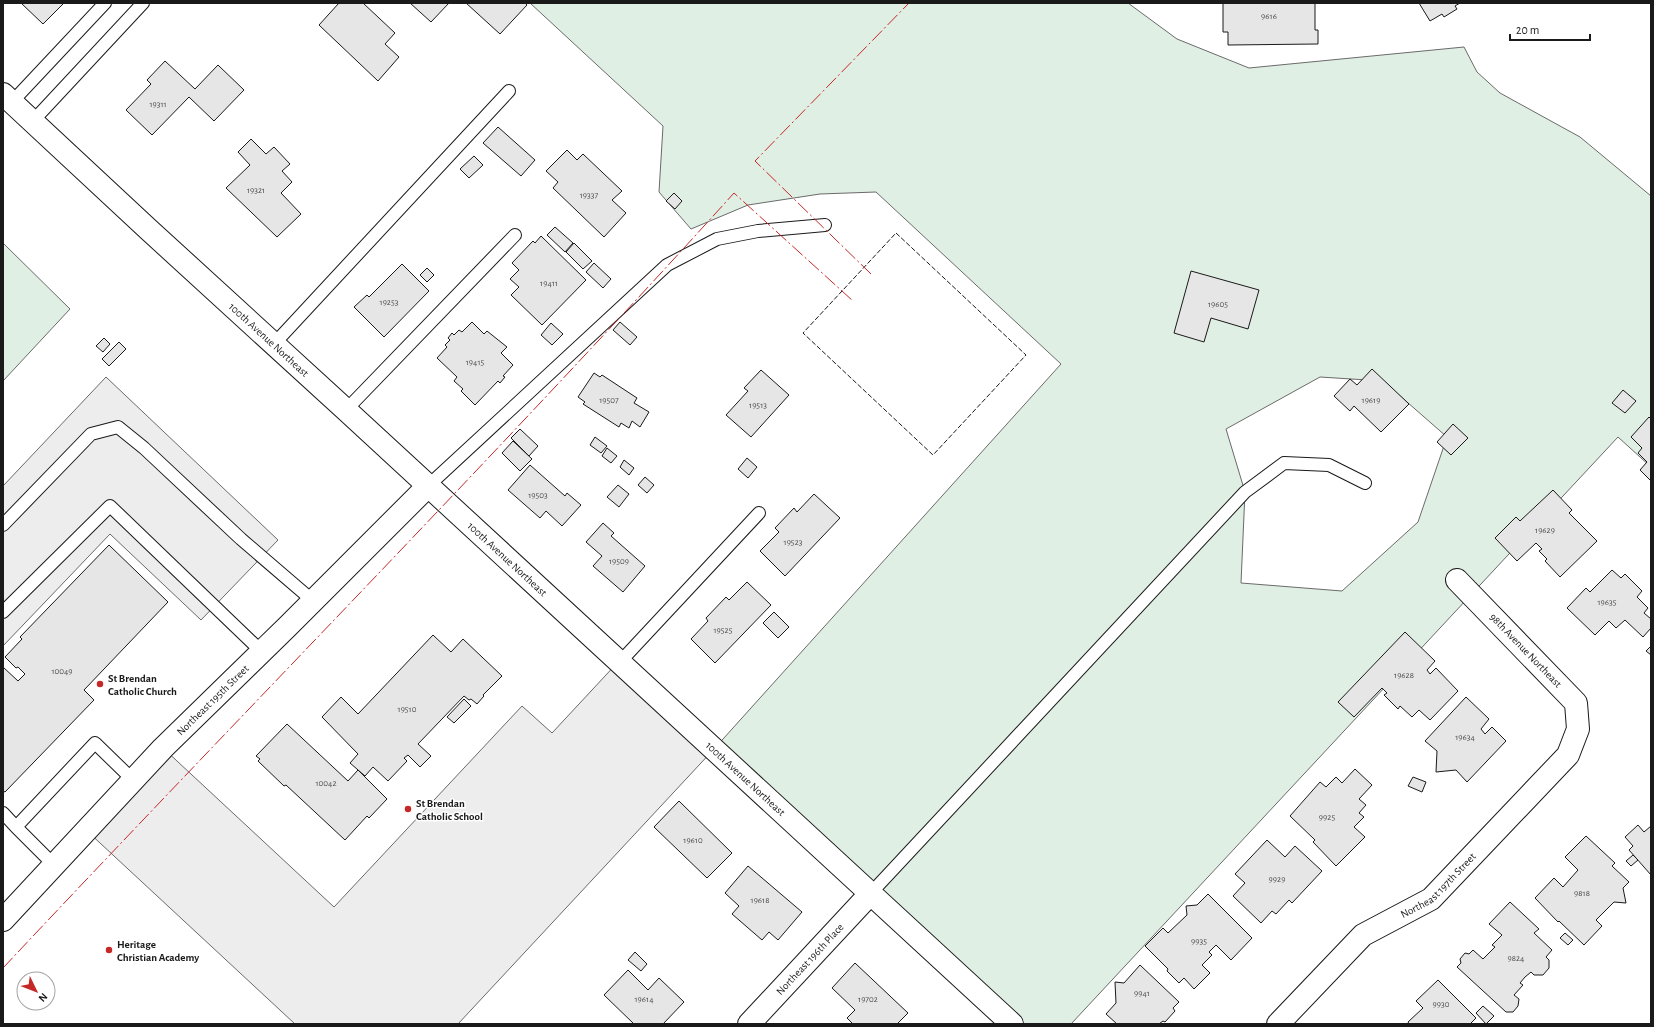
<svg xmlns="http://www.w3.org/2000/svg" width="1654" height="1027" font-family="'Alegreya Sans',sans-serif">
<rect width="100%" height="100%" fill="#fff"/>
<path fill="#e0efe3" stroke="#6a6a6a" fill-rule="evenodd" d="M530 3H1128L1177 39 1249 68 1464 47 1477 72 1500 93 1580 137 1651 196V467L1618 437 1071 1024H1012L714 749 1061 364 876 192 820 194 748 205 691 229 659 192 663 126ZM1320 377 1383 381 1447 437 1418 522 1342 591 1241 583 1245 492 1226 429Z
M3 243 70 309 3 381Z"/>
<path fill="#ededed" stroke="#6a6a6a" d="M106 377 278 540 201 620 110 534 3 646V486Z
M619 661 714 749 458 1024H295L86 830 163 748 334 907 522 706 552 733Z"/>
<path fill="#e6e6e6" stroke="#1a1a1a" d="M21 3H64L43 24Z
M339 3H363L395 33 385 44 399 57 378 81 319 25Z
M410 3H449L431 22Z
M466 3H525L527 5 500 34Z
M1223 3H1315V30H1318V44L1228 45V32H1223Z
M1419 3H1460L1455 6 1457 9 1444 17 1442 14 1430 21Z
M165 61 195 89 218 65 244 90 214 121 189 97 152 135 126 110 151 84 147 80Z
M498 127 535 160 521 176 483 143Z
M251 139 266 154 274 147 290 164 282 171 292 182 281 193 301 214 277 237 226 188 250 165 238 152Z
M567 150 577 160 583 154 622 191 612 200 626 213 604 237 553 188 558 182 546 171Z
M474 156 483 165 469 178 460 169Z
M674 193 682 201 675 209 666 201Z
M555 227 573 243 565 252 547 235Z
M541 236 586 280 542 325 511 295 519 287 510 279 519 270 512 263 533 241 535 243Z
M574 243 592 261 583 269 566 252Z
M594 263 611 279 603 288 586 272Z
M402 264 429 291 384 337 354 307 367 295 369 297Z
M427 268 434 275 427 282 420 275Z
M1191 271 1259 290 1248 329 1211 318 1204 342 1174 333Z
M472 322 484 334 487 331 507 347 501 353 513 365 503 376 505 377 500 383 498 381 475 405 461 391 463 389 454 381 457 377 437 358 447 347 445 345 450 340 448 338 452 333 454 335 459 330 462 332Z
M620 322 637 337 630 345 613 330Z
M551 323 563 334 552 345 541 335Z
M104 338 110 344 103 352 96 346Z
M119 342 126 349 109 366 102 359Z
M1372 369 1409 404 1381 432 1354 406 1350 411 1334 396 1350 379 1357 385Z
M761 370 789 395 751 437 726 415 748 391 744 388Z
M594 373 600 377 602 375 637 398 634 403 649 412 640 427 632 421 629 428 621 423 619 427 583 404 585 402 578 397Z
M1623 390 1636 401 1625 413 1612 403Z
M1649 417 1651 419V481L1640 470 1647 462 1638 453 1642 448 1631 437Z
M1453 424 1468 438 1451 455 1437 442Z
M520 429 538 446 529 456 511 438Z
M595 437 607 446 601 453 590 445Z
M513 441 532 459 520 471 502 453Z
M607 448 617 456 611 463 602 456Z
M747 458 757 467 748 478 738 469Z
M624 460 634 468 629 475 620 467Z
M530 465 565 496 567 493 581 505 562 526 546 511 540 518 508 490Z
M645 477 654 485 647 493 638 485Z
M618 485 629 494 619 507 607 497Z
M1553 490 1572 510 1569 513 1597 541 1560 577 1545 561 1547 559 1539 551 1542 549 1536 543 1517 561 1495 538 1516 517 1520 521Z
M814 494 840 518 785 576 760 551 779 532 775 528 794 508 797 512Z
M603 523 614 533 611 536 645 566 623 592 593 566 602 556 586 542Z
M109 545 168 602 84 690 94 700 5 792 3 791V667L18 681 25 674 18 667 16 668 5 657 22 639 20 637Z
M1612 570 1621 578 1625 574 1642 591 1637 597 1648 608 1644 613 1651 619V628L1643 637 1625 620 1616 628 1609 621 1595 635 1567 608 1586 588 1590 592Z
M747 582 771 605 715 663 691 639 708 621 706 618 726 597 729 600Z
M774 612 789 627 778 638 763 623Z
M1405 632 1435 661 1427 670 1430 674 1436 668 1458 691 1430 720 1419 710 1412 717 1400 706 1398 709 1384 695 1387 693 1382 688 1354 717 1338 702Z
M433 635 451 652 463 639 502 676 483 695 484 696 477 704 471 699 469 700 464 696 418 744 431 756 420 767 408 755 404 758 407 761 388 781 373 767 365 776 350 763 358 754 322 717 341 697 358 714Z
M1651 646V655L1646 651Z
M1466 697 1489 719 1481 729 1485 734 1492 727 1506 741 1467 782 1456 770 1436 772 1437 751 1425 741Z
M464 699 471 706 454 723 447 717Z
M287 724 348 781 358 770 387 799 369 818 367 816 345 840 286 785 284 786 258 761 260 759 256 756Z
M1355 769 1372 785 1359 799 1366 805 1359 813 1364 817 1354 827 1365 837 1336 866 1313 842 1315 840 1290 816 1320 782 1326 787 1336 777 1342 783Z
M1413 777 1426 782 1422 792 1408 786Z
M679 801 732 853 707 878 654 827Z
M1638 825 1644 832 1651 826V875L1629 850 1633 846 1625 837Z
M1586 836 1615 863 1612 866 1629 882 1623 888 1626 903 1614 902 1596 920 1602 926 1584 945 1559 921 1558 922 1535 898 1554 878 1563 887 1578 870 1565 857Z
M1267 840 1285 857 1295 846 1322 871 1292 903 1289 900 1276 914 1272 911 1261 923 1233 896 1245 883 1235 874Z
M1633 855 1638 860 1631 866 1626 861Z
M748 866 802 912 778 940 769 932 762 940 732 914 739 906 725 893Z
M1208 894 1252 938 1231 960 1216 945 1209 952 1212 955 1202 965 1210 973 1194 989 1184 978 1179 983 1167 971 1168 969 1145 946 1163 928 1168 933 1187 915 1186 906 1197 905Z
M1510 902 1539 929 1534 933 1552 950 1546 957 1549 960V968L1543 975H1534L1531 972 1525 977 1520 983 1523 985 1514 995 1519 999 1518 1006 1513 1012H1506L1457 967 1461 963 1460 959 1465 953 1469 954 1473 950 1483 959 1495 947 1492 945 1502 935 1489 924Z
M1565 933 1573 940 1568 945 1560 938Z
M635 952 647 964 641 971 628 960Z
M855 963 908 1013 897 1024H853L847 1018 855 1010 832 988Z
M1140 965 1179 1002 1173 1008 1175 1011 1165 1022 1163 1021 1159 1024H1117L1106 1014 1116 1003 1115 982 1124 983Z
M628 970 648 990 659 978 684 1002 663 1024H634L604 995Z
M1438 980 1476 1018 1470 1024H1409L1408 1022 1423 1008 1416 1001Z
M1483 1006 1494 1016 1486 1024 1476 1013Z"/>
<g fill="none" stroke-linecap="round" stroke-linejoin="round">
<defs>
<path id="service" d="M12 102 105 3
M33 121 143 3
M274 344 509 91
M346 410 515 235
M428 486 667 265 717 239 758 231 825 225
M3 525 91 434 118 427 144 448 241 539 312 600
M3 612 110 506 262 652
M620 662 759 513
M3 813 16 827
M54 865 16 827 95 743 133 780
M871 893 1245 492 1284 463 1329 465 1365 483"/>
<g id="minor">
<path id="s1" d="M3 920 163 748 287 627 428 486"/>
<path id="s2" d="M749 1024 871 893"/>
<path id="s3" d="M1278 1024 1363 935 1431 899 1568 755 1578 729 1576 703 1457 580"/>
</g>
<g id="tertiary">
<path id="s4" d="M3 94 148 229 346 410 1012 1024"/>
</g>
</defs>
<use href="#service" stroke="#1a1a1a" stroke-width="14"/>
<use href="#minor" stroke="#1a1a1a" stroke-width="24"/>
<use href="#tertiary" stroke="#1a1a1a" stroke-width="24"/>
<use href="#service" stroke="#fff" stroke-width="12"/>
<use href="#minor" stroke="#fff" stroke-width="22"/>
<use href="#tertiary" stroke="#fff" stroke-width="22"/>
<path stroke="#1a1a1a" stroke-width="1" stroke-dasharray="5 2" stroke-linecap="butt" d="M896 233 1026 355 933 455 803 333Z"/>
<path stroke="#c62828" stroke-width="1" stroke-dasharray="14 3 2 3" stroke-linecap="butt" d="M871 274 755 161 909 3
M3 968C246 709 496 456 734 193L853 301"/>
</g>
<g fill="#c62828" stroke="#fff" stroke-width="1.5">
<circle cx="100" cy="684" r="4"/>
<circle cx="408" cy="809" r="4"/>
<circle cx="109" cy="950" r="4"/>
</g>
<g text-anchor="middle" stroke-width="3" stroke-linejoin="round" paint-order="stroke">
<g font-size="9" fill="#4d4d4d">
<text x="1269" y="19">9616</text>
<text x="158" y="107">19311</text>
<text x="256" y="193">19321</text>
<text x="589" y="198">19337</text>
<text x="549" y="286">19411</text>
<text x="389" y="305">19253</text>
<text x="1218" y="307">19605</text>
<text x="475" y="365">19415</text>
<text x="609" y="403">19507</text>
<text x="1371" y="403">19619</text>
<text x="758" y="408">19513</text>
<text x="538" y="498">19503</text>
<text x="1545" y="533">19629</text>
<text x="793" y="545">19523</text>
<text x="619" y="564">19509</text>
<text x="1607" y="605">19635</text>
<text x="723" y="633">19525</text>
<text x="62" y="674">10049</text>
<text x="1404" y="678">19628</text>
<text x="407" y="712">19510</text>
<text x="1465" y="740">19634</text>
<text x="326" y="786">10042</text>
<text x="1327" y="820">9925</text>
<text x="693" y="843">19610</text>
<text x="1277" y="882">9929</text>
<text x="1582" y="896">9818</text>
<text x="760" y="903">19618</text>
<text x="1199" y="944">9935</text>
<text x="1516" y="961">9824</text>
<text x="1142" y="996">9941</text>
<text x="644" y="1002">19614</text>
<text x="868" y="1002">19702</text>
<text x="1441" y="1007">9930</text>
</g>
<g font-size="11" fill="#1a1a1a" stroke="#fff">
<text dy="4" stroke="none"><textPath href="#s4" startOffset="362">100th Avenue Northeast</textPath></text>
<text dy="4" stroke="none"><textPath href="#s4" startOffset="686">100th Avenue Northeast</textPath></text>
<text transform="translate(1526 650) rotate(46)" y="4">98th Avenue Northeast</text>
<text dy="4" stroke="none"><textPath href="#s1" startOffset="304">Northeast 195th Street</textPath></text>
<text dy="4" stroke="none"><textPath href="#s4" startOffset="1010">100th Avenue Northeast</textPath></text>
<text dy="4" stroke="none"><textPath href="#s3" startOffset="214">Northeast 197th Street</textPath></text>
<text dy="4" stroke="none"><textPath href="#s2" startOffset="89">Northeast 196th Place</textPath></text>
</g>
<g font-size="11" font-weight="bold" fill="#1a1a1a" stroke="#fff" text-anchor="start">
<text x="108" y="682">St Brendan<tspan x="108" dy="13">Catholic Church</tspan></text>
<text x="416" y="807">St Brendan<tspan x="416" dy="13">Catholic School</tspan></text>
<text x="117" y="948">Heritage<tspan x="117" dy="13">Christian Academy</tspan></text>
</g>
</g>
<rect width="1654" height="1027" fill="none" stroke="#1a1a1a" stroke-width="8"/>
<g transform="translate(36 991) rotate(133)"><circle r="19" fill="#ffffff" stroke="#a3a3a3"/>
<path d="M0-3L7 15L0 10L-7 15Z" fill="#c62828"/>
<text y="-6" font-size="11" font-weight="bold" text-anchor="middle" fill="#1a1a1a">N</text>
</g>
<path d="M1510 34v6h80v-6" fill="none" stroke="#1a1a1a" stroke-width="2"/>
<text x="1516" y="34" font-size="12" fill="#1a1a1a" stroke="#ffffff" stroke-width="3" paint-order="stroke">20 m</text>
</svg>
